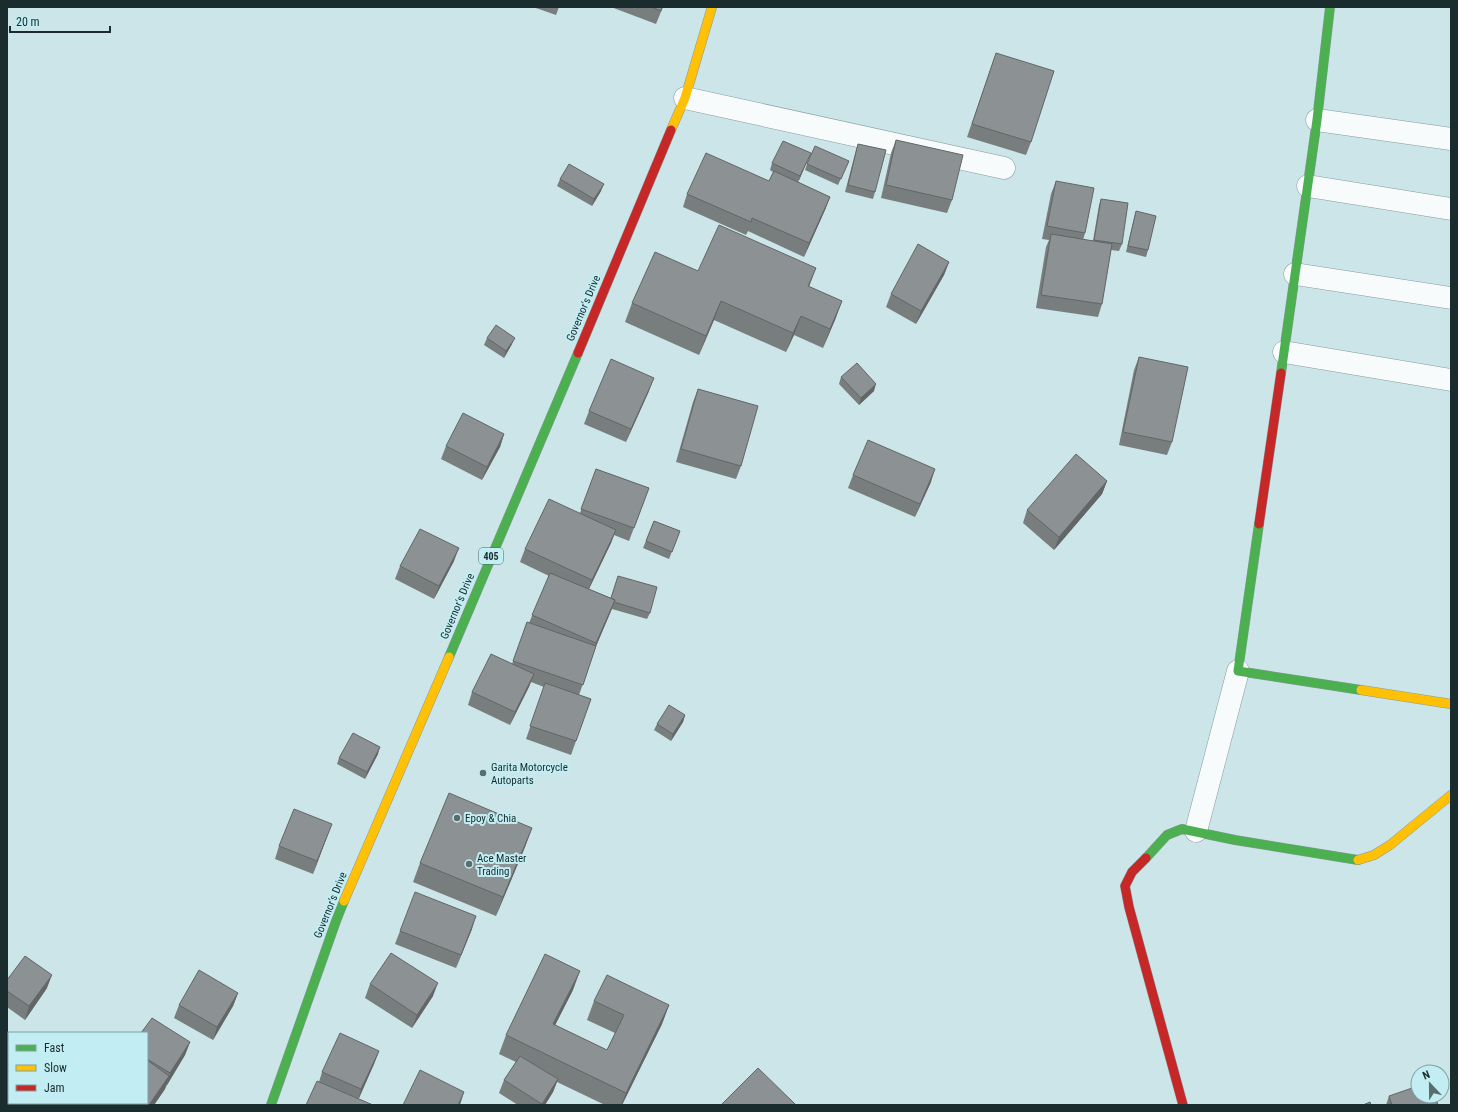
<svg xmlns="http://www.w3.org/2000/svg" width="1458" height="1112" font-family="'Roboto Condensed',sans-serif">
<rect width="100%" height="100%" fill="#cce5e8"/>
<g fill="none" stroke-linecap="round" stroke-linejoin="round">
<defs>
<path id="street" d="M685 98 1004 168
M1317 120 1451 139
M1308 186 1451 209
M1295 274 1451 298
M1284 352 1451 380
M1196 831 1238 671"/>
<path id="fast" d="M1281 373 1317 120 1330 7
M1259 524 1238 671 1361 690
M449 657 578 353
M1146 858 1167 835 1182 829 1235 840 1358 860
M271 1105 336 921 344 901"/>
<path id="slow" d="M671 130 685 98 712 7
M1361 690 1451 704
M1358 860 1374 855 1390 845 1451 795
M344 901 449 657"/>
<path id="jam" d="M578 353 671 130
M1259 524 1281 373
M1146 858 1132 872 1125 886 1129 907 1183 1105"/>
</defs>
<use href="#street" stroke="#889b9e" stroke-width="23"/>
<use href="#fast" stroke="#889b9e" stroke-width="10"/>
<use href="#slow" stroke="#889b9e" stroke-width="10"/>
<use href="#jam" stroke="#889b9e" stroke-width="10"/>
<use href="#street" stroke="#f7fbfc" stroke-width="22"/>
<use href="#fast" stroke="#4caf50" stroke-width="9"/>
<use href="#slow" stroke="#ffc107" stroke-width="9"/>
<use href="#jam" stroke="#c62828" stroke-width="9"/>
</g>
<path fill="#787d7e" d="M533 7H559L556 15Z
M611 7H663L656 24Z
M996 53 1031 142 1026 155 967 137Z
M896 140 952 200 947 213 881 198 891 153Z
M858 144 875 192 873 199 845 192 856 150Z
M811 153 798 182 830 197 825 210 804 257 748 231 746 235 683 207 687 194 769 181 773 172 770 170 772 163Z
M849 161 838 185 805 170 807 164Z
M560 179 601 191 592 206 557 186Z
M1056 181 1085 233 1083 240 1093 241 1099 205 1101 199 1122 244 1119 251 1111 250 1102 304 1098 317 1036 308 1046 247 1049 240 1042 239 1051 194Z
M1136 211 1148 250 1146 257 1126 252 1134 218Z
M949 262 944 275 916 324 886 307 891 294Z
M698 271 809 287 842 301 835 320 823 348 794 335 786 352 714 320 699 355 625 322 632 303Z
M487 338 512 344 504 358 484 345Z
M1139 357 1172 442 1167 455 1119 445 1134 370Z
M841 377 874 391 859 405 839 384Z
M698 389 741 466 736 479 676 462 693 402Z
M649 391 626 442 584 424 589 411Z
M504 434 500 447 482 480 441 459 446 446Z
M596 469 649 488 629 541 614 535 611 543 589 589 611 598 618 576 650 613 647 619 612 609 596 646 579 695 591 699 571 755 526 739 544 687 531 682 510 725 468 705 472 692 512 664 527 622 529 623 549 576 520 562 525 549 580 513Z
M853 475 931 482 915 517 848 488Z
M1107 481 1102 494 1054 550 1023 523 1027 510Z
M654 521 680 531 669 559 643 548Z
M454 561 434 599 395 579 400 566Z
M685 715 683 722 671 741 654 730 657 724Z
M378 754 365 779 337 764 339 758Z
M532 828 525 847 496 916 413 882 420 863Z
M327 837 313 874 275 859 279 846Z
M472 929 456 968 395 944 400 931Z
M7 980 47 988 25 1020 7 1007Z
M370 984 433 996 412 1028 365 998Z
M573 990 555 1025 607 1050 615 1033 587 1020 594 1001 669 1005 662 1024 622 1105H605L557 1082 553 1092 545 1105H518L499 1093 504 1080 516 1062 499 1054 506 1035Z
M238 993 233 1006 213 1040 174 1018 179 1005Z
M147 1033 190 1042 185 1055 166 1086 165 1089 154 1105H115L112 1103H147Z
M379 1051 374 1064 358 1099 319 1082 322 1072Z
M1389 1096 1438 1105H1386Z"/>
<path fill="#626667" d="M811 153 808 159 798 183 800 176Z
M604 184 601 191 592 206 594 199Z
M830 197 825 210 804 257 809 243Z
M949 262 944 275 916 324 921 311Z
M816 268 809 287 808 286Z
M721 301 714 320 699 355 706 336Z
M842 301 835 320 823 348 830 329Z
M801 316 794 335 786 352 793 333Z
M515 338 512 344 504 358 506 351Z
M654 378 649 391 626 442 631 429Z
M876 384 874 391 859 405 861 398Z
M504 434 500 447 482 480 487 467Z
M935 469 931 482 915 517 920 504Z
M1107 481 1102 494 1054 550 1059 537Z
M616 530 611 543 587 593 592 580Z
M459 548 454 561 434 599 439 586Z
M615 600 610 613 592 656 596 643Z
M534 674 529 687 510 725 515 712Z
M685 715 683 722 671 741 673 734Z
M380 747 378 754 365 779 367 772Z
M332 824 327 837 313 874 317 861Z
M532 828 525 847 496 916 503 897Z
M476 916 472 929 456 968Z
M580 971 573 990 546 1043 553 1024Z
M52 975 47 988 25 1020 29 1006Z
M438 983 433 996 412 1028 417 1015Z
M238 993 233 1006 213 1040 217 1027Z
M669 1005 662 1024 622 1105H621L626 1093Z
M190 1042 185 1055 166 1087 170 1073Z
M379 1051 374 1064 357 1103 361 1089Z
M169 1076 165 1089 154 1105H149Z
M558 1079 553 1092 545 1105H541Z
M464 1092 460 1105H458Z"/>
<path fill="#8c9193" stroke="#626667" d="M651 7H662L661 11Z
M996 53 1054 71 1031 142 972 124Z
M896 140 963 155 952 200 886 185Z
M783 141 811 153 800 176 772 163Z
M858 144 886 150 875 192 848 185Z
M815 146 849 161 841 179 807 164Z
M706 153 769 181 774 171 830 197 809 243 752 218 751 222 687 194Z
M569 164 604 184 594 199 560 179Z
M1056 181 1094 188 1085 233 1047 226Z
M1101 199 1128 203 1122 244 1094 240Z
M1136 211 1156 216 1148 250 1128 246Z
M719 225 816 268 808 286 842 301 830 329 801 316 793 333 721 301 706 336 632 303 655 252 698 271Z
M1051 234 1112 244 1102 304 1041 295Z
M918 244 949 262 921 311 891 294Z
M496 325 515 338 506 351 487 338Z
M1139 357 1188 367 1172 442 1123 432Z
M611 359 654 378 631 429 589 411Z
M857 363 876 384 861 398 841 377Z
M698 389 758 406 741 466 681 449Z
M463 413 504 434 487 467 446 446Z
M868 440 935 469 920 504 853 475Z
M1076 454 1107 481 1059 537 1027 510Z
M596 469 649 488 634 528 581 509Z
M549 499 616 530 592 580 525 549Z
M654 521 680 531 672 552 646 541Z
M420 529 459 548 439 586 400 566Z
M550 573 615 600 596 643 532 615Z
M618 576 657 587 650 613 614 602 615 600 611 598Z
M527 622 596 646 583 685 513 661Z
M491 654 534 674 515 712 472 692Z
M545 683 591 699 576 741 530 726Z
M669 705 685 715 673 734 657 724Z
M353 733 380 747 367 772 339 758Z
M449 793 532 828 503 897 420 863Z
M294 809 332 824 317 861 279 846Z
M415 892 476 916 461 955 400 931Z
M391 953 438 983 417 1015 370 984Z
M545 954 580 971 553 1024 607 1050 624 1015 594 1001 607 975 669 1005 626 1093 506 1035Z
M25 956 52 975 29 1006 7 991V980Z
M199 970 238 993 217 1027 179 1005Z
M152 1018 190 1042 170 1073 147 1059V1033H141Z
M340 1033 379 1051 361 1089 322 1072Z
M520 1056 558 1079 542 1104 504 1080Z
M147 1060 169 1076 149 1105H139L136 1103H147Z
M758 1068 795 1104 794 1105H721Z
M420 1070 464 1092 458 1105H403Z
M317 1081 373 1105H306Z
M1418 1086V1096H1435L1438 1105H1392L1389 1096Z
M1370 1102 1371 1105H1363Z
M43 1103H95L94 1105H42Z"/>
<g fill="#596d6f" stroke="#c1edf3" stroke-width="1.5">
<circle cx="483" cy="773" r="4"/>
<circle cx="457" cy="818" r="4"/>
<circle cx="469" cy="864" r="4"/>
</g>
<g text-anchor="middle" stroke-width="4" stroke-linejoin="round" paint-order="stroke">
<rect fill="#c1edf3" stroke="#4d6669" stroke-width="1" x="479" y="548" width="24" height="16" rx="3"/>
<g font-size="10" font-weight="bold" fill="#1b2c2e">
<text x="491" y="560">405</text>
</g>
<g font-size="11" fill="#1b2c2e" stroke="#c1edf3">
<text transform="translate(583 308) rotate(-67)" y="4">Governor's Drive</text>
<text transform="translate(457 606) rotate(-67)" y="4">Governor's Drive</text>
<text transform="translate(330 905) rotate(-68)" y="4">Governor's Drive</text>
</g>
<g font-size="11" fill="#1b2c2e" stroke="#c1edf3" text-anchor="start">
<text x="491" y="771">Garita Motorcycle<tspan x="491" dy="13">Autoparts</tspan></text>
<text x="465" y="822">Epoy &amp; Chia</text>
<text x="477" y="862">Ace Master<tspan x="477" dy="13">Trading</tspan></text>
</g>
</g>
<rect width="1458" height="1112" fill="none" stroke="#1b2c2e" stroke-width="16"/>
<rect x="8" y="1032" width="140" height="72" fill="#c1edf3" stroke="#7fa0a4"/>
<rect x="16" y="1045" width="20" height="6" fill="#4caf50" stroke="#7fa0a4"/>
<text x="44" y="1052" font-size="12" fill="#1b2c2e">Fast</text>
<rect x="16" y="1065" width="20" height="6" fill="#ffc107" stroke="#7fa0a4"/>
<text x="44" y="1072" font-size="12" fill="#1b2c2e">Slow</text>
<rect x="16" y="1085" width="20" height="6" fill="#c62828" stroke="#7fa0a4"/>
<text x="44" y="1092" font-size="12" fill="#1b2c2e">Jam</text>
<g transform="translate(1430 1084) rotate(338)"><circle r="19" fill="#c1edf3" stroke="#7fa0a4"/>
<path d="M0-3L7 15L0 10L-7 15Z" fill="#596d6f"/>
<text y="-6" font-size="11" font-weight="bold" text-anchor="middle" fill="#1b2c2e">N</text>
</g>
<path d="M10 26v6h100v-6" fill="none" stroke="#1b2c2e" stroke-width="2"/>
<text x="16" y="26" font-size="12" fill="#1b2c2e" stroke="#c1edf3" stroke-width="3" paint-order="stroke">20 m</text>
</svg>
